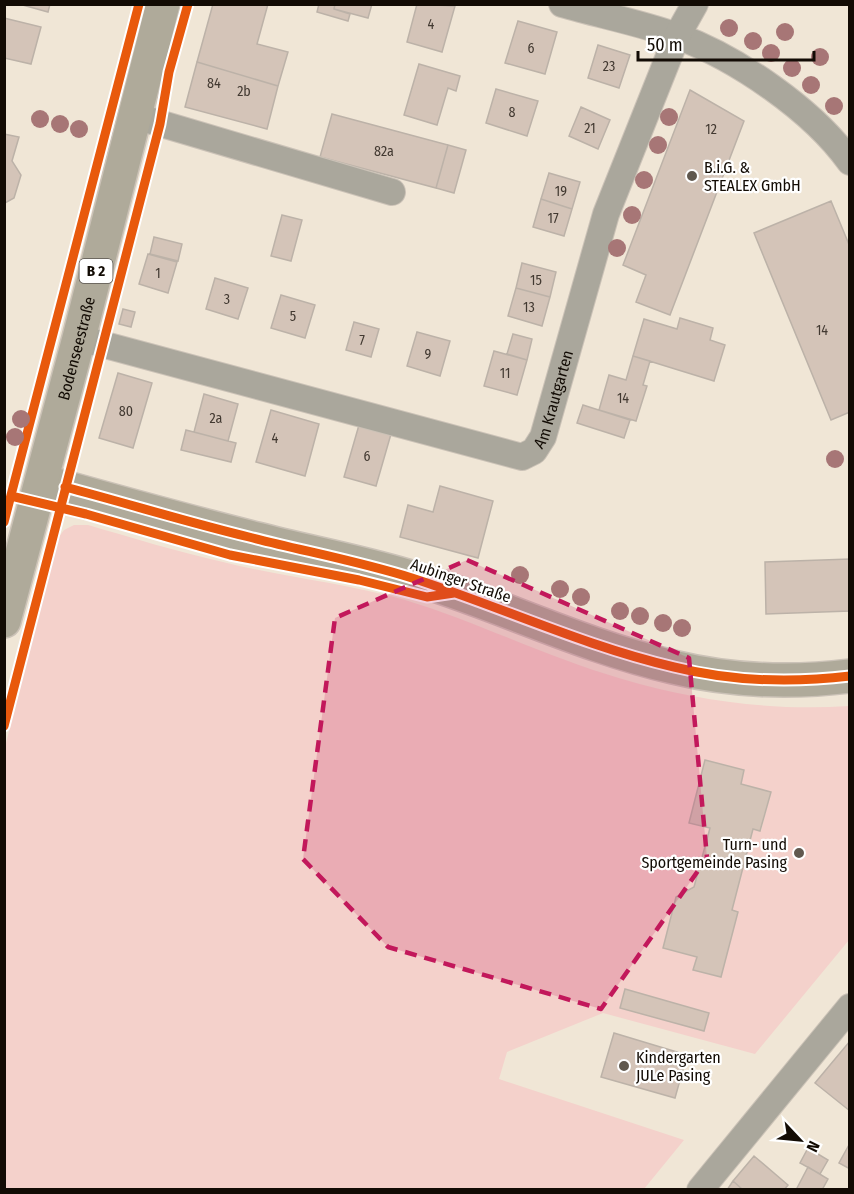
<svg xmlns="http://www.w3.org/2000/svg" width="854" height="1194" font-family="'Fira Sans Condensed',sans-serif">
<rect width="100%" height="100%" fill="#f0e6d6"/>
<path fill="#f4d1cb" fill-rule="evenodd" d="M74 525H88C133 538 178 552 223 562 283 577 345 583 405 600 478 622 548 658 622 679 696 701 772 711 849 706V940L755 1054 603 1013 507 1052 499 1079 684 1140 644 1189 5 1190V747L58 538 64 530ZM706 760 744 770 741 784 771 792 761 831 753 829 732 910 738 912 721 977 694 970 697 957 663 948 676 897 694 887 710 828 690 823Z"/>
<path fill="#d4c4b8" stroke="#bcb2a8" stroke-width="1.5" d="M19 4H50L48 12Z
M213 4H268L257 44 288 52 278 86 197 62Z
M319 4H335L334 9 350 14 348 21 317 12Z
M335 4H372L368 18 334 9Z
M417 4 455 6 442 52 407 42Z
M4 18 41 27 31 64 4 58Z
M518 21 557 32 545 74 505 63Z
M598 45 630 55 619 88 588 78Z
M197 62 278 86 267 129 185 107Z
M419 64 460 76 456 91 448 88 437 125 404 115Z
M496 89 538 101 527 136 486 123Z
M690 90 744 121 670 315 636 302 646 275 623 265Z
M581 107 610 120 598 149 569 136Z
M332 114 448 145 436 188 320 157Z
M4 134 19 137 12 161 21 175 14 198 5 203Z
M448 145 466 150 454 193 436 188Z
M549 173 580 182 572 209 541 199Z
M541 199 572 209 564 236 533 227Z
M831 201 850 247V412L831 420 754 233Z
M282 215 302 220 291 261 271 256Z
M154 237 182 244 178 261 150 254Z
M148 254 177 262 168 293 139 284Z
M522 263 556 272 550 297 516 288Z
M215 278 248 288 238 319 206 309Z
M516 288 550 297 542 326 508 316Z
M281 295 315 305 305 338 271 328Z
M123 309 135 312 131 327 119 324Z
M680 318 713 328 710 340 725 345 714 381 633 356 644 319 677 329Z
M354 322 379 329 371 357 346 350Z
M417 332 450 341 440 376 407 366Z
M513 334 532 339 527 360 507 354Z
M494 351 527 360 517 395 484 386Z
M633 356 650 361 643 385 647 386 636 421 599 410 609 375 626 380Z
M118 373 152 383 133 448 99 438Z
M204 394 238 404 228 441 194 432Z
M583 405 630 420 624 438 577 423Z
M271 410 319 424 305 476 256 462Z
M359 425 391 434 376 486 344 477Z
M186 430 236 443 231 462 181 450Z
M440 486 493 501 478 558 400 537 408 505 433 512Z
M850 559V611L766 614 765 562Z
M705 760 744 770 741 784 771 792 760 831 753 829 732 910 738 912 721 977 693 970 697 957 663 948 676 897 694 887 710 828 689 823Z
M625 989 709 1013 704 1031 620 1008Z
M614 1033 687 1055 675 1098 601 1077Z
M850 1041V1111L815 1083Z
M850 1143V1169L839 1163Z
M808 1148 828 1160 820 1174 800 1163Z
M754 1156 788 1185 784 1190H743L733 1181Z
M808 1167 828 1179 822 1190H796Z
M733 1181 743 1190H727Z"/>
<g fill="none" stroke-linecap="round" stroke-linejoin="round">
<defs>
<g id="minor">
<path d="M562 4C600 15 641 23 677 36 737 58 813 110 850 162"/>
<path d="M135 116 392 192"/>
<path id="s1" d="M79 338 522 457 534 451 543 437 606 214 677 36 695 4"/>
<path d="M700 1190 850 1007"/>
</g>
<g id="major">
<path d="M42 481C113 501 185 521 257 539 307 552 357 561 407 576 497 603 582 646 673 667 730 681 792 683 850 676"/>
<path id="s2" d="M4 621 79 338 163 4"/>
</g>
</defs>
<use href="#minor" stroke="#cbc2b7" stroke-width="28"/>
<use href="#major" stroke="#cbc2b7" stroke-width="36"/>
<use href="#minor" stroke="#aaa79c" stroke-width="26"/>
<use href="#major" stroke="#afaa9a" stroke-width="33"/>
<defs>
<path id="cycleway" d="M65 487C126 503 187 522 249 537 303 551 358 561 412 578 499 606 584 646 674 667 730 681 792 683 850 676
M11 496 86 514 230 555 359 580 427 597 454 593
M4 522 139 4
M4 726 160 124 169 72 188 4"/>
</defs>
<use href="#cycleway" stroke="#fff" stroke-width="13"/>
<use href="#cycleway" stroke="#e8590c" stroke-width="9"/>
</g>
<g fill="#a77676">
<circle cx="729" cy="28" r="9"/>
<circle cx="785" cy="32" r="9"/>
<circle cx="753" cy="41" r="9"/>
<circle cx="771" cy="53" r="9"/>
<circle cx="820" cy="57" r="9"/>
<circle cx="792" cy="68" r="9"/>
<circle cx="811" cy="85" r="9"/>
<circle cx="834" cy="106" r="9"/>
<circle cx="669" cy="117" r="9"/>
<circle cx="40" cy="119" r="9"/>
<circle cx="60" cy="124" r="9"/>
<circle cx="79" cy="129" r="9"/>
<circle cx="658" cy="145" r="9"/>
<circle cx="644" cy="180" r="9"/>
<circle cx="632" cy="215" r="9"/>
<circle cx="617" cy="248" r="9"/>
<circle cx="21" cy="419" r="9"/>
<circle cx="15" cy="437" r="9"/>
<circle cx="835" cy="459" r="9"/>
<circle cx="520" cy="575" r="9"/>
<circle cx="560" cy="589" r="9"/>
<circle cx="581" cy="597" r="9"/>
<circle cx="620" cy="611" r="9"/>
<circle cx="640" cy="616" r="9"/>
<circle cx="663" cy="623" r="9"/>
<circle cx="682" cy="628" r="9"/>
</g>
<path fill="#c2185b" fill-opacity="0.2" stroke="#c2185b" stroke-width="4.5" stroke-dasharray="12 8" stroke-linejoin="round" d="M467 560 689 658 707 858 601 1009 388 947 303 859 335 618Z"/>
<g fill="#60584e" stroke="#fff" stroke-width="2">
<circle cx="692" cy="176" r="6"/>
<circle cx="799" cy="853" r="6"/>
<circle cx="624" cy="1066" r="6"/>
</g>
<g text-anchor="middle" stroke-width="4.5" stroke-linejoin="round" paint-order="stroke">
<g font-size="14" fill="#423931">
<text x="431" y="29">4</text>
<text x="531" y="53">6</text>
<text x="609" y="71">23</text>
<text x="214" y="88">84</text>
<text x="244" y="96">2b</text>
<text x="512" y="117">8</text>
<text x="590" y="133">21</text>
<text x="711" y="134">12</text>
<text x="384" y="156">82a</text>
<text x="561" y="196">19</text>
<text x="553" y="223">17</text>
<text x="158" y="278">1</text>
<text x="536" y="285">15</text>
<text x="227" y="304">3</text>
<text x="529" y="312">13</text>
<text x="293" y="321">5</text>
<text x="822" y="335">14</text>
<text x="362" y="345">7</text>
<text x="428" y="359">9</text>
<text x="505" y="378">11</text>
<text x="623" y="403">14</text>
<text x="126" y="416">80</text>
<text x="216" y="423">2a</text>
<text x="275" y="443">4</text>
<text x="367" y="461">6</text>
</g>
<rect fill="#fff" stroke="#59544f" stroke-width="1.5" x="79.5" y="259" width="33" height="24" rx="4.5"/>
<g font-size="15" font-weight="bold" fill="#120b04">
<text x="96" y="276">B 2</text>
</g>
<g font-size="16" fill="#120b04" stroke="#fff" text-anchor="start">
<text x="704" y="173">B.i.G. &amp;<tspan x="704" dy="18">STEALEX GmbH</tspan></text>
<text x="787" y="850" text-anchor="end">Turn- und<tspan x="787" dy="18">Sportgemeinde Pasing</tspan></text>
<text x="636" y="1063">Kindergarten<tspan x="636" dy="18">JULe Pasing</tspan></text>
</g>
<g font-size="16" fill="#120b04" stroke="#fff">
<text dy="6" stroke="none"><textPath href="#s2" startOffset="282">Bodenseestraße</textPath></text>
<text dy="6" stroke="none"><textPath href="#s1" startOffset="528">Am Krautgarten</textPath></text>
<text transform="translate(461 580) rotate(19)" y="6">Aubinger Straße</text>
</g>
</g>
<rect width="854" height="1194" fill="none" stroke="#120b04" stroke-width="12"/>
<g transform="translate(800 1140) rotate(116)" stroke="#ffffff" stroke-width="4.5" paint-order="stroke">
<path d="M0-4.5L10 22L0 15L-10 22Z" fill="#120b04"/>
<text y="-9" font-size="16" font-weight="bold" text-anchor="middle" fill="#120b04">N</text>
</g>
<path d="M638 51v9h176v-9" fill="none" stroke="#120b04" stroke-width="3"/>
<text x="647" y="51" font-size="18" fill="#120b04" stroke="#ffffff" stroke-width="4.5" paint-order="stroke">50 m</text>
</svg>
